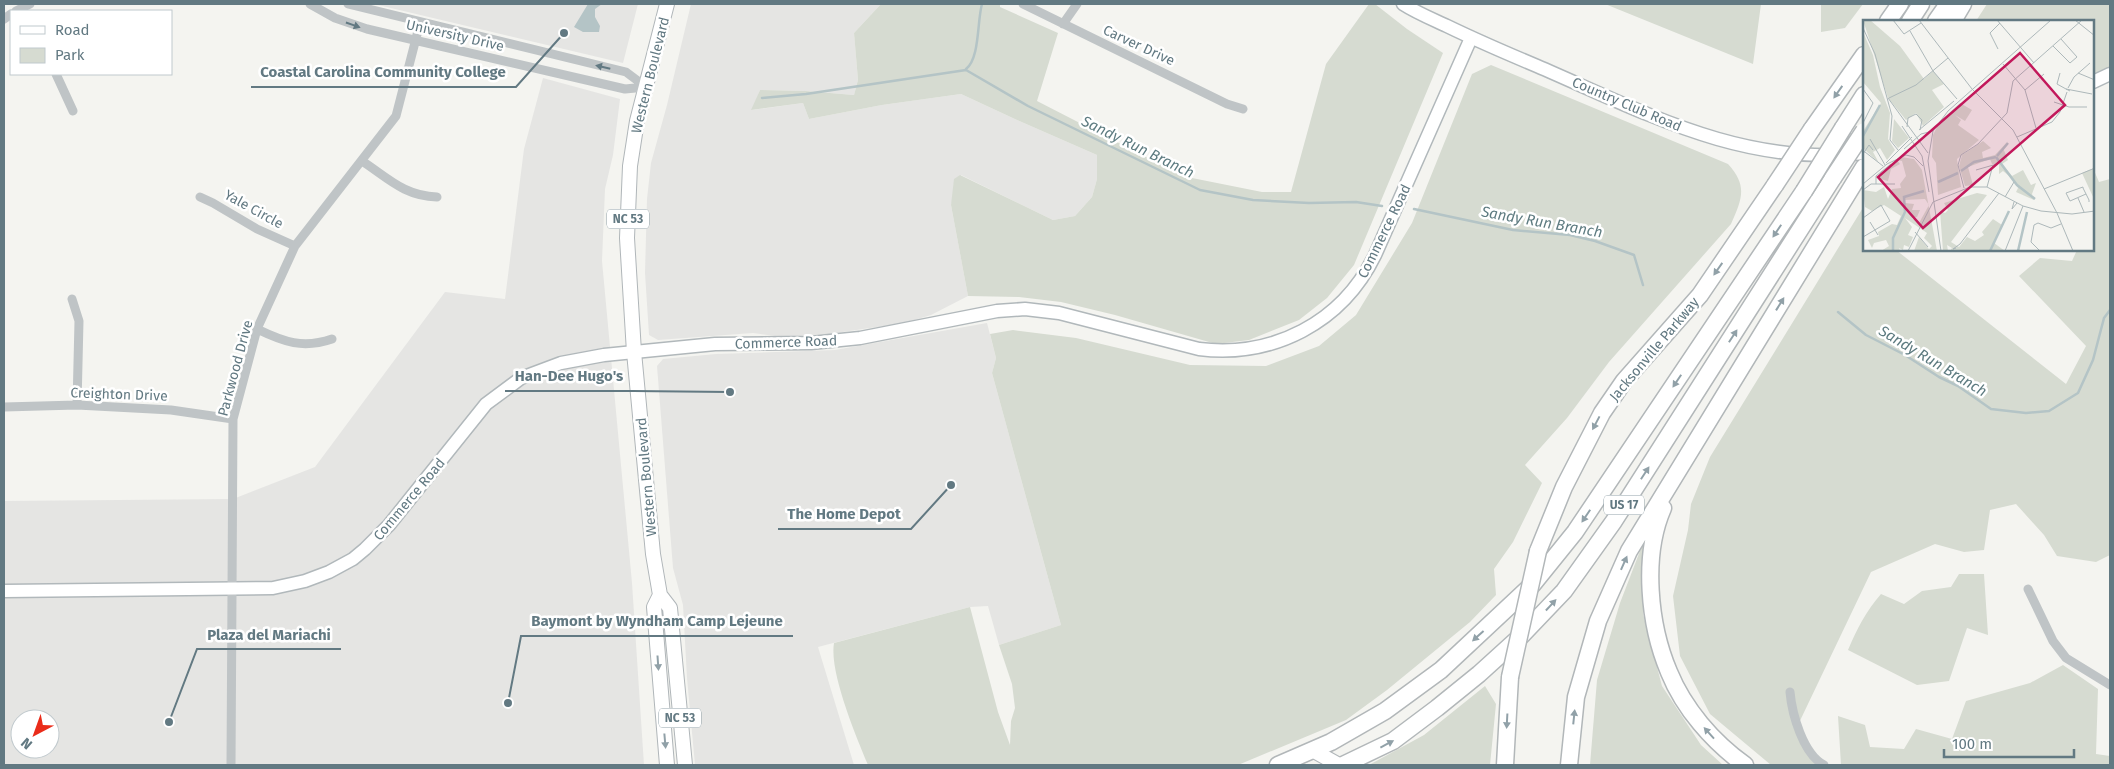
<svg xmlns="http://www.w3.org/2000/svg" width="2114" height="769" font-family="'Fira Sans',sans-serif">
<rect width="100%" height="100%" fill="#f4f4f0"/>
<path fill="#e5e5e3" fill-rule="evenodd" d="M374 4H638L623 63Z
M691 4H881L854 33 858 80 854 95 806 91 760 90 752 110 803 103 809 119 882 105 961 94 1017 120 1097 155V179L1092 197 1075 216 1053 220 961 175 951 205 968 296 931 315 904 323 829 334 782 337 753 333 658 340 649 335 645 273 647 199 651 163 667 105Z
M543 78 620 99 613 155 605 189 602 261 632 583 644 765H4V501L233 499 315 467 445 292 505 299 524 149ZM20 719H50V749H20Z
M987 323 996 358 992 373 1061 625 999 645 988 606 970 607 818 647 854 765H695L687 678 683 605 673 568 657 366 663 359 716 354 835 350Z"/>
<path fill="#d6dbd1" d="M881 4H1000V7L1058 33 1037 101 1146 157 1192 178 1262 192H1291L1326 64 1369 4H1375L1407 29 1443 53 1354 265 1327 298 1299 320 1249 340 1216 344 1115 315 1061 302 1019 297 968 296 951 205 954 179 960 175 1053 220 1075 216 1092 197 1097 179V155L1017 120 961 94 882 105 809 119 803 103 751 110 760 90 806 91 854 95 858 80 854 33Z
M1605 4H1761L1753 64Z
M1821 4H1863L1845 28 1821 32Z
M1987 4H2110V74L2093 81V21H1976Z
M1491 65 1728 164C1748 186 1742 199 1731 224L1609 362 1567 418 1525 465 1542 483 1513 542 1494 569 1496 595 1470 622 1387 690 1346 720 1238 765H868C856 736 829 672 834 643L970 607 998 712 1010 745 1011 721 1015 708 1012 684 999 645 1061 625 992 373 996 358 990 334 1013 330 1076 338 1190 365 1266 366 1319 346 1356 315 1412 223 1472 74Z
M2093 168 2099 182 2110 179V555L2096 562 2057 556 2044 535 2016 504 1990 510 1984 550 1964 552 1935 544 1871 572 1797 727 1824 765H1771L1710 714 1680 656 1673 596 1688 530 1691 504 1710 457 1864 206V250H1896L2066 384 2086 346 2019 276 2040 258 2072 261 2077 250H2093Z
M1645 538 1643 614 1662 686 1701 745 1723 765H1590L1597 680 1620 603Z
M1959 574H1984L1988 635 1967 628 1949 681 1917 685 1848 650C1857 629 1866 611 1881 594L1904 604 1922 591 1951 587Z
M2063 665 2098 689 2096 754 2110 756V765H1841L1838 716 1865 725 1870 747 1904 749 1916 729 1952 739 1966 701 2030 683Z
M1485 686 1496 704 1490 765H1369L1424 735Z"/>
<path fill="#b4c4c6" d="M588 4H602L595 9V17L600 26 599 32H583L574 27Z"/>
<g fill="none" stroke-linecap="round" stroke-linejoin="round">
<path stroke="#b4c4c6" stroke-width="2.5" d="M966 69C980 58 977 21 982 4
M966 70 1028 106 1200 190 1253 200 1309 203 1356 202 1382 206
M762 98 806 94 966 70
M1414 209 1513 230 1570 235 1595 241 1634 255 1643 285
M1838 312 1866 335 1905 355 1939 377 1958 386 1991 409 2026 413 2049 411 2078 393 2093 360 2104 318 2110 310"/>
<defs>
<path id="secondary" d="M1403 4C1417 13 1432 19 1447 26 1476 40 1506 53 1537 66 1644 112 1743 167 1864 153
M2093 82 2110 74
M4 591 273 588 305 581 329 572 353 559 365 549 389 525 486 404 521 378 561 363 604 355 715 344 811 343 860 338 997 311 1025 309 1059 313 1199 349C1273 358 1342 323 1375 255L1471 38"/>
<path id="primary" d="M667 4 637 121 630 166 627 238 634 352 653 554 660 595 670 608 685 765
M660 595 654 607 667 765
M1314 751 1339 765"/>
<path id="highway" d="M1888 21 1900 4
M1910 21 1921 4
M1936 21 1948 4
M1953 21 1963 4
M1843 128 1864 95
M1812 129 1864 55
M1663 508C1642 556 1649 625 1669 672 1684 709 1713 742 1745 765
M1538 551 1564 487 1602 413 1624 381 1700 295 1775 185
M1278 765 1331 742 1385 711 1441 670 1533 584 1575 532 1804 191
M1343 765 1393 741 1437 708 1479 674 1522 635 1564 591 1614 521 1833 178
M1505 765 1510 677
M1569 765 1576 697 1598 621 1629 551 1864 167"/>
</defs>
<use href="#secondary" stroke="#b1b8bb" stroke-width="15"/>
<use href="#primary" stroke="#b0b6b9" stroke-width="16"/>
<use href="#highway" stroke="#b2b7b9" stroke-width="19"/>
<path stroke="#bfc4c6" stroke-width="9" d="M310 4 335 18 367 29 625 89 646 87
M348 4 626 72 646 87
M1023 4 1227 104 1243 109
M16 11 30 4
M4 19 11 14
M1063 24 1077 4
M56 74 73 111
M362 161C388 178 404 196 437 197
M200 197 213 203 257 229 295 246
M72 299 79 321 77 405
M257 329C284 342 303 349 332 339
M4 407 77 405 171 410 233 419
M2028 589 2053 641 2066 658 2110 685
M1790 692C1792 714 1803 754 1824 765
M231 765 233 419 257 329 295 246 396 116 420 23"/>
<use href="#secondary" stroke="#fff" stroke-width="12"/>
<use href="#primary" stroke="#fff" stroke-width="14"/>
<use href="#highway" stroke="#fff" stroke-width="16"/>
<defs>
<path id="highway-bridge" d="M1833 178 1864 131
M1775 185 1812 129
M1804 191 1843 128
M1510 677 1538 551"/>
</defs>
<use href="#highway-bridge" stroke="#b2b7b9" stroke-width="19" stroke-linecap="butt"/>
<use href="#highway-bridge" stroke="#fff" stroke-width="16"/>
</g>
<defs><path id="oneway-solid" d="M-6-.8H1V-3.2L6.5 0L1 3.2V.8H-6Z" transform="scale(1.25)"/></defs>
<g fill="#627982">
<use href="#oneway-solid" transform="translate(353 25) rotate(19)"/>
<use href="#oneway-solid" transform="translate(603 67) rotate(-167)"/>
</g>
<g fill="#91a1a8">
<use href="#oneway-solid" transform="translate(1838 92) rotate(125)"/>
<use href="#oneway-solid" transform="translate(1777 231) rotate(124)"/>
<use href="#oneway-solid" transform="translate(1718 269) rotate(125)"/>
<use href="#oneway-solid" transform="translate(1780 304) rotate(-58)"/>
<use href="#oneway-solid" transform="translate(1733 336) rotate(-57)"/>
<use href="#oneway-solid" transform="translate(1677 381) rotate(124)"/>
<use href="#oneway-solid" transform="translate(1596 423) rotate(118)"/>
<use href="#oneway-solid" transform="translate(1645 473) rotate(-57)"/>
<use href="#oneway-solid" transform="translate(1586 516) rotate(124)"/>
<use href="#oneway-solid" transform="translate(1624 563) rotate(-66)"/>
<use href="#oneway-solid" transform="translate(1551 605) rotate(-47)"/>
<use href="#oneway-solid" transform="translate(1478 636) rotate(138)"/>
<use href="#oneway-solid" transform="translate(658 663) rotate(86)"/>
<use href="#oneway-solid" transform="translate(1574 717) rotate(-84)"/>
<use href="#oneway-solid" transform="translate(1507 721) rotate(93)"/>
<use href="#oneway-solid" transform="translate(1709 733) rotate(-132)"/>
<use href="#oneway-solid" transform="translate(665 741) rotate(85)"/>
<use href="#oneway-solid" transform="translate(1387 744) rotate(-28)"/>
</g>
<g text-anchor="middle" stroke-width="5" stroke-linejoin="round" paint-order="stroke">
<g fill="#fff" stroke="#91a1a8" stroke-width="1">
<rect x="607" y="209.5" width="42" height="19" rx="4"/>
<rect x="1604" y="495.5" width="40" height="19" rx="4"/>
<rect x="659" y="708.5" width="42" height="19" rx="4"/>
</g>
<g font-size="12" font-weight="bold" fill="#627982">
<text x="628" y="223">NC 53</text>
<text x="1624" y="509">US 17</text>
<text x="680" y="722">NC 53</text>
</g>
<g font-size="14" fill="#627982" stroke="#fff">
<text transform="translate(455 35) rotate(13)" y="5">University Drive</text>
<text transform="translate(1139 45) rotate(25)" y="5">Carver Drive</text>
<text transform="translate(650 75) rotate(-76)" y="5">Western Boulevard</text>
<text transform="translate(1627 104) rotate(23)" y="5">Country Club Road</text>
<text transform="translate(254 209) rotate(29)" y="5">Yale Circle</text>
<text transform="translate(1384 231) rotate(-64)" y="5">Commerce Road</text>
<text transform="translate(786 342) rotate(-2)" y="5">Commerce Road</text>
<text transform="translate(1654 349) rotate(-50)" y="5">Jacksonville Parkway</text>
<text transform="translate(235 368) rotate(-75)" y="5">Parkwood Drive</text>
<text transform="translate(119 394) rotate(2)" y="5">Creighton Drive</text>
<text transform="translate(646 477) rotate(-95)" y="5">Western Boulevard</text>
<text transform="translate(409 499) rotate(-50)" y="5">Commerce Road</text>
</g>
<g font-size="15" font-style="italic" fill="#5d7b80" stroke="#fff">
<text transform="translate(1138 147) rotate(26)" y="5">Sandy Run Branch</text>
<text transform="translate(1542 222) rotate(10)" y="5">Sandy Run Branch</text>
<text transform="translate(1933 361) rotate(31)" y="5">Sandy Run Branch</text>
</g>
</g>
<g transform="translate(1863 20)">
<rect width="231" height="231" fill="#f4f4f0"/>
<path d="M0 0H7L37 26 61 59 70 51 81 64 69 70 81 87 60 106 53 93 43 100 25 78ZM0 12 10 35 17 67 27 93 25 119 32 130 24 140 17 128 10 132 16 143 0 128V111L18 83 0 62ZM97 83 109 90 102 101 92 95 98 100 95 105 116 120 94 139 98 167 75 175 73 143 69 137 70 115 77 101ZM31 99 46 118 35 128 29 121ZM120 121 128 128 119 132 120 138 132 135 145 121 140 128 145 140 139 144 149 156 160 150 168 165 173 163 169 174 171 180 153 172 155 168 151 160 140 151 136 154V144H129L127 139 105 147 110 165 102 166 96 146 99 135ZM38 137 51 139 59 150 74 231H51L56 217 66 229 69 226 61 218 64 213 42 198 49 207 45 215 50 217 46 227 41 225 40 230 36 228 37 231H18L26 226 23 220 11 223 9 228 5 220 16 216 15 212 29 204 34 205 38 196 21 185 9 191 2 187 0 170 13 172 21 167 25 179 29 169 38 168 37 164 43 156 39 141 34 140 37 144 28 149 25 161 13 158 30 142ZM62 179 66 185 56 203 49 198 54 197 57 190H49L51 184 42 183 41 180ZM231 148V179L219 153ZM114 173 124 175 88 222 96 227 104 217 112 221 121 215 119 212 130 199 139 205 131 223 142 231H87L89 228 84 225 85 231H80L77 191 82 193 85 190 81 183Z" fill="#d6dbd1" fill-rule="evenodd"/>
<path fill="none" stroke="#b4c4c6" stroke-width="2.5" d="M0 116 17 85M134 136 145 123M133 137 154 165 172 179M98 151 111 142 133 137M75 162 95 153M30 231V218L42 192 41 177 61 171M127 231 146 191M155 231 164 192"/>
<path fill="none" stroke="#adb8ba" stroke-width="1" d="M30 0 41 14 58 3M56 0 109 69 150 110 194 193 210 231M134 0 171 43M212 0 232 16M0 8 12 34 29 96 27 120 35 130M47 11 70 51 94 79M190 26 207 43 214 37 198 19M135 29 127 13 137 3M140 44 162 70 173 108M197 53 194 64 203 69M215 53 232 60M205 68 211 57 227 43M0 69 10 83 0 103M162 70 181 54M207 71 203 69 229 74M25 78 65 133M26 78 53 65 85 38M191 82 206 87H224M39 106 59 136 66 172M44 107 45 98 53 94 59 100 57 110M56 110 91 81M154 117 189 102 197 92 204 72M7 119 22 145M41 129 58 114 70 111M2 132 20 146M0 134 6 125 10 130M23 143 49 117M24 144 43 135 51 137 60 146M113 150 134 144M0 164 24 144M13 164V156L28 144M124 167 130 145M101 168 95 145 98 135 115 124 144 93 150 61 219 0M181 169 232 148M0 170 8 164H32M223 174 207 181 203 173 220 167V168L226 180V182M142 177 151 162M215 178 221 192M151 182 149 189 154 183M0 198 18 185 27 201 0 217M7 202 15 215M52 212 65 227M93 228 90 229 97 224 136 173M45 231 70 182 107 167H124L160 186 178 191 209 194 232 191M78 231 65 141 70 111 85 91 188 0M142 231 160 186M177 231 168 222 171 205 175 203 188 208 198 204"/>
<path fill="#c2185b" fill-opacity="0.15" stroke="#c2185b" stroke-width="2.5" d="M157 33 202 85 60 208 15 157Z"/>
<rect width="231" height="231" fill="none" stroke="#627982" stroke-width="2.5"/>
</g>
<path fill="none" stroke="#627982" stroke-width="2" d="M564 33L516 87H251M730 392L633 391H505M951 485L911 529H778M508 703L521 636H793M169 722L197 649H341"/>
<g fill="#627982" stroke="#fff" stroke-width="2">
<circle cx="564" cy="33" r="5"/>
<circle cx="730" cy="392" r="5"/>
<circle cx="951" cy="485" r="5"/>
<circle cx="508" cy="703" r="5"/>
<circle cx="169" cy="722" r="5"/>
</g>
<g font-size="15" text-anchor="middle" font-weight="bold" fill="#627982" stroke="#fff" stroke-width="5" stroke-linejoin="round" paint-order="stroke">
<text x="383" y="77">Coastal Carolina Community College</text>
<text x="569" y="381">Han-Dee Hugo's</text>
<text x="844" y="519">The Home Depot</text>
<text x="657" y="626">Baymont by Wyndham Camp Lejeune</text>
<text x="269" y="640">Plaza del Mariachi</text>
</g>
<rect width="2114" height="769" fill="none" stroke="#627982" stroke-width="10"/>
<rect x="10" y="10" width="162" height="65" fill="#ffffff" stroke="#c0c9cd"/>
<rect x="20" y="26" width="25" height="8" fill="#ffffff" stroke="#c0c9cd"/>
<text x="55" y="35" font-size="15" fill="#627982">Road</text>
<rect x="20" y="48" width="25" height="15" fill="#d6dbd1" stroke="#c0c9cd"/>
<text x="55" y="60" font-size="15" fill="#627982">Park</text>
<g transform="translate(35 734) rotate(221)"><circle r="24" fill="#ffffff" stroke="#c0c9cd"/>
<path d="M0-4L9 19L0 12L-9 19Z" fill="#ea2c1a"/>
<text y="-8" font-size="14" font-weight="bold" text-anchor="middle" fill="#627982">N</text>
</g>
<path d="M1944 749v8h130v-8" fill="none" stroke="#627982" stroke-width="2.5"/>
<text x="1952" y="749" font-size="15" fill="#627982" stroke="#ffffff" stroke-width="4" paint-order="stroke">100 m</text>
</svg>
